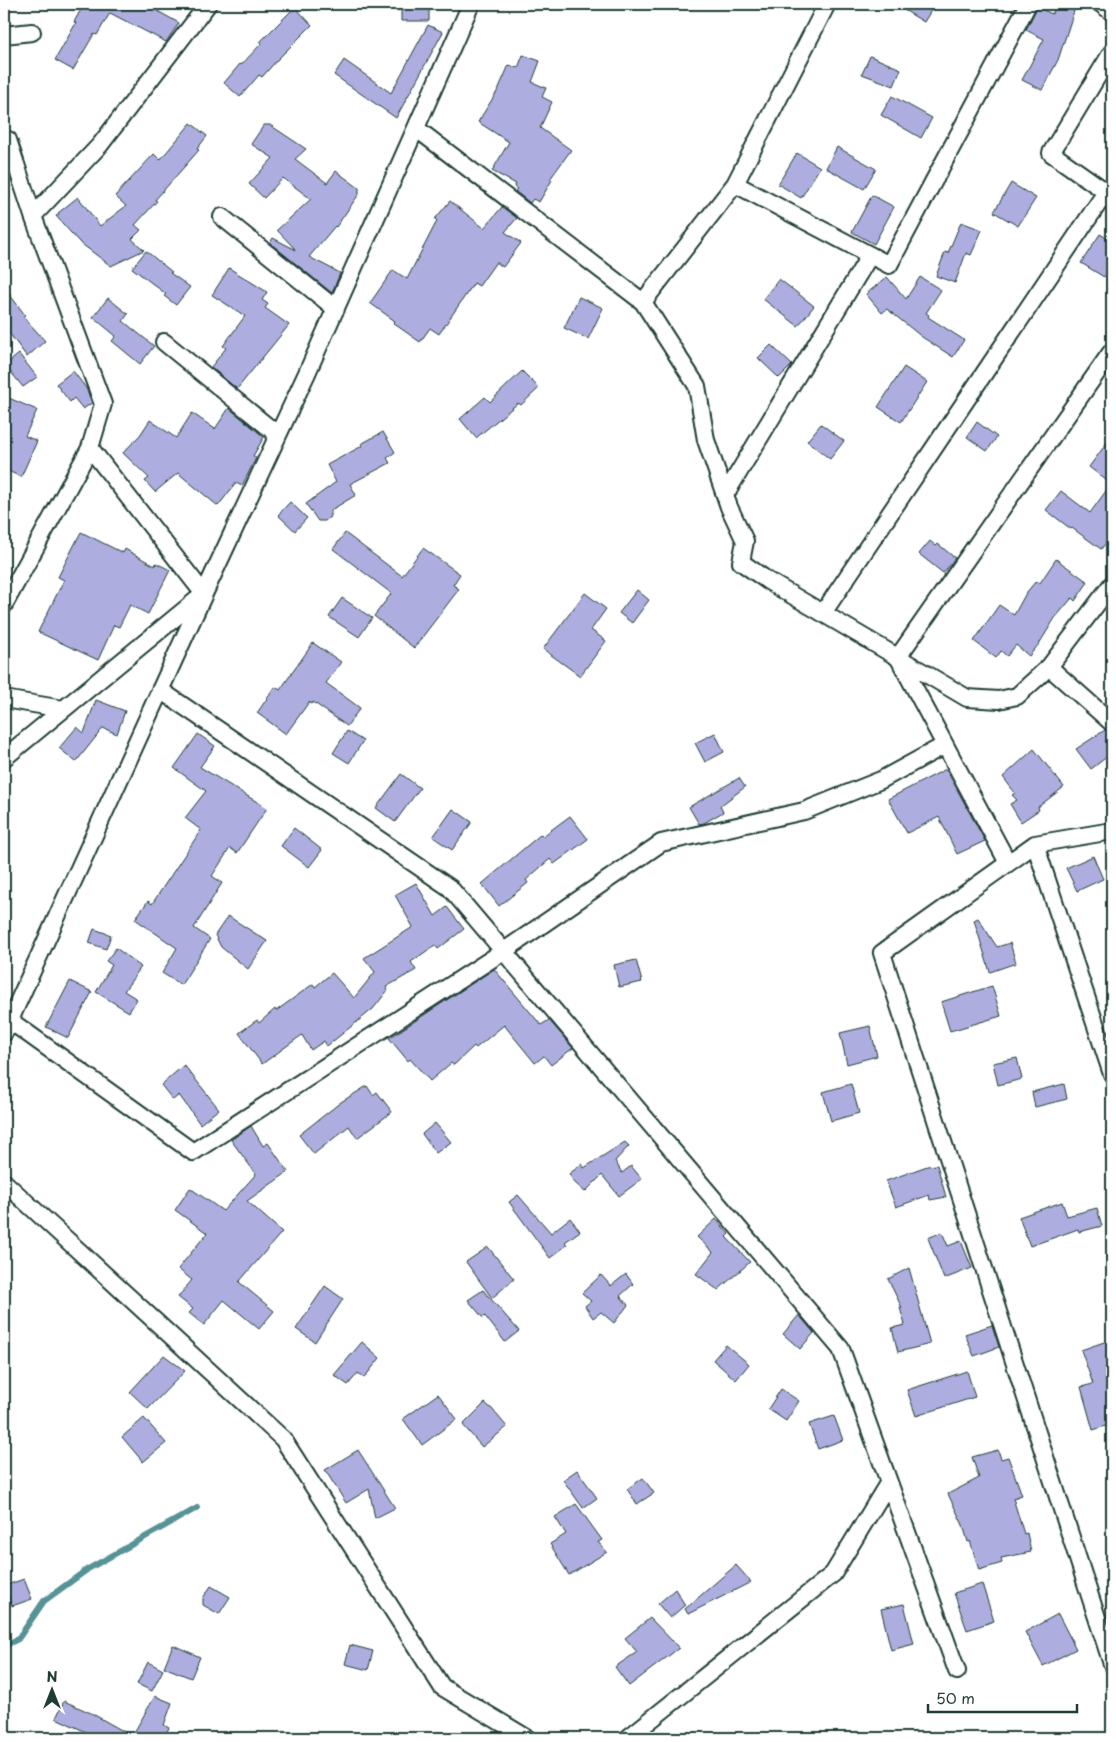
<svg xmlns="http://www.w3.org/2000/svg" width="1116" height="1742" font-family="'Playpen Sans',sans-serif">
<rect width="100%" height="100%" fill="#fff"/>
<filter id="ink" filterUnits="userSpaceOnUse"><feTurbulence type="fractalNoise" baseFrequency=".02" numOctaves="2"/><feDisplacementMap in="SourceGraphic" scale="10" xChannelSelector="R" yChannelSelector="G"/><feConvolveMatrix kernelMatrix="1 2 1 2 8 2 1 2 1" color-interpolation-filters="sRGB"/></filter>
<g filter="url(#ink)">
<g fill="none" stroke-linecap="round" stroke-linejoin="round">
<path stroke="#569296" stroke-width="6" d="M4 1646 18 1639 44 1601 88 1569 197 1508"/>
</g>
<path fill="#adaedf" stroke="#1f3d34" d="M84 4H145L179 23 166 42 110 13 97 35 94 34 73 70 55 60 76 23 74 22Z
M401 4H429V21H401Z
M894 4H935L924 22Z
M1057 4H1066L1075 8 1058 60 1042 90 1022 80 1044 39 1026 30 1037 7 1052 14Z
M295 7 312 25 277 60 262 77 259 75 240 97 224 83 240 64 241 65 262 43 260 42Z
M428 25 443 32 396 118 334 75 344 60 391 93Z
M523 55 540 61 532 82 546 88 542 97 552 102 540 128 571 150 550 179 552 180 539 202 533 199 530 203 515 191 517 189 514 187 516 184 492 171 509 142 478 122 498 90 509 65 518 68Z
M870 56 901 69 894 86 862 74Z
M892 96 932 118 921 138 881 115Z
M191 123 207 136 197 149 199 150 155 200 157 201 135 225 141 230 132 239 144 250 111 266 79 242 56 216 59 214 58 213 78 197 100 226 126 206 115 196 154 154 160 160Z
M264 125H270L306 149 295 159 327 183 336 171 359 188V194L336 227 335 226 309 257 340 273 332 293 270 243 273 238 296 250 277 230 311 199 283 178 264 198 249 184 273 158 251 144Z
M837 147 876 169 864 189 826 168Z
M797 153 820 167 801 198 778 184Z
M1011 183 1036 198 1018 226 994 212Z
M872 195 894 207 874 244 852 232Z
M450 201 484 228 502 207 517 218 505 232 521 243 503 267 496 262 479 286 474 283 439 334 430 328 420 342 393 323 395 321 370 303 393 270 407 279 437 221 435 219Z
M961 222 982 230 971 255 966 253 955 283 936 276 945 252 948 253Z
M1100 234 1112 241V265L1104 277 1081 263Z
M146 251 172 272 170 273 190 287 176 305 164 296 166 294 132 268Z
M229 268 267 292 262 300 268 304 265 308 289 325 237 389 211 367 226 348 223 346 245 316 212 295Z
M887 277 906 299 920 277 941 290 926 313 929 315 928 317 964 340 953 357 922 337 887 309 882 313 866 294Z
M779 279 814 306 798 326 763 299Z
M4 287 25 315 23 316 45 341 27 357 4 326Z
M579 297 603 308 588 339 564 328Z
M108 298 128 314 123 321 154 346 140 364 112 341 116 336 93 317Z
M771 345 792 365 779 378 758 358Z
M19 354 37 377 23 387 5 365Z
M904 367 927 382 901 422 878 407Z
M73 371 86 388 92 403 83 409 74 398 70 402 56 384Z
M522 371 539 388 521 405 518 403 476 438 460 419 485 397 490 402Z
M4 396 37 410 25 436 37 441 21 477 4 469Z
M229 408 264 437 253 456 256 458 242 486 236 483 218 506 178 473 155 492 145 481 149 478 123 453 140 435 150 420 176 438 192 413 215 429Z
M977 422 997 437 987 451 967 437Z
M821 424 844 441 830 459 807 441Z
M383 432 395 452 387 458 390 463 350 484 356 495 331 510V516L325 521H318L306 504 336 482 327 465 362 446 361 444Z
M1112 436V548L1106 543 1101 549 1072 528 1071 529 1046 510 1061 491 1090 513 1111 484 1089 467Z
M290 502 307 518 295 531 278 515Z
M81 532 123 553 125 549 155 566 156 563 170 570 148 614 130 605 119 627 114 625 98 660 38 632 64 580 58 577Z
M345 533 402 576 423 548 460 574 453 585 459 589 414 648 374 616 391 594V593L333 549Z
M930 541 936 546 938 544 955 558 943 573 919 554Z
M1056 559 1088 582 1075 601 1072 598 1055 618 1039 644 1029 656 1016 645 1007 656 1001 651 996 658 974 641 999 605 1014 615 1026 593 1036 581 1040 583Z
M637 590 649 600 632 623 619 613Z
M585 593 606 609 591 630 606 641 580 676 543 649Z
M342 598 372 618 359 637 329 617Z
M313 643 341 662 326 683 360 708 347 726 313 702 312 704 309 702 286 734 257 713 275 687 280 690Z
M96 700 125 711 117 734 103 728 76 762 59 748 77 727 84 733Z
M1105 730 1112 733V753L1091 769 1076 749Z
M347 731 363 741 349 763 333 753Z
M715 733 724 752 705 762 695 743Z
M198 734 215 746 200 767 267 808 237 853 230 848 212 876 222 883 194 928 210 939 181 985 162 973 177 948 135 919 148 901 152 904 201 830 185 818 206 791 174 768Z
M1034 749 1064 787 1038 807 1039 810 1021 822 1010 804 1017 800 1012 795 1015 793 1003 777Z
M946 769 985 841 957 854 939 817 907 833 888 799Z
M401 774 420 788 395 822 376 808Z
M739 778 745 787 720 806 723 812 704 823 699 824 689 807Z
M453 809 472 822 452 850 433 837Z
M570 816 588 839 554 864 550 859 526 880 528 883 499 906 482 884 541 834 543 836Z
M294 828 322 850 309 867 281 846Z
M1093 856 1103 879 1077 891 1066 868Z
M416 883 435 916 447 907 464 929 438 949 435 945 411 962 416 970 386 987 388 990 373 1009 327 1046 324 1041 311 1050 302 1035 262 1064 239 1033 257 1020 259 1023 275 1009 276 1011 313 984 315 987 332 973 354 998 375 972 364 958 413 927 395 895Z
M228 916 267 941 248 969 221 947 215 935Z
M978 918 997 947 1010 943 1016 963 990 972 974 920Z
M94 929 111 935 106 949 89 943Z
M116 948 141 967 124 991 137 999 129 1012 96 992 112 965 106 961Z
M636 960 642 982 619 987 614 965Z
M494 969 541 1025 549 1020 573 1048 551 1065 544 1056 535 1063 504 1025 476 1048 474 1046 454 1065 451 1063 430 1081 410 1059 408 1061 389 1038Z
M70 981 92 992 68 1038 46 1027Z
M992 986 1001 1016 950 1031 941 1002Z
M870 1026 877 1056 847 1064 840 1033Z
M1017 1058 1022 1079 998 1085 993 1063Z
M184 1065 219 1109 200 1124 179 1095 173 1100 161 1085Z
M851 1084 859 1113 831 1121 823 1092Z
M1064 1084 1067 1099 1035 1107 1032 1092Z
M367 1086 373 1095 377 1092 392 1112 357 1138 349 1126 314 1154 299 1135 341 1102Z
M435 1123 451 1142 436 1153 422 1134Z
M251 1126 263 1146 268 1143 288 1172 247 1201 282 1232 239 1282 274 1311 259 1329 224 1300 204 1325 189 1313 193 1309 178 1297 192 1280 178 1269 207 1233 175 1210 190 1188 223 1211 256 1174 231 1140Z
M625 1142 629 1146 615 1161 622 1173 631 1166 642 1179 619 1196 602 1175 585 1192 575 1183 569 1174 582 1164 584 1168Z
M937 1165 946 1197 930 1200 929 1195 896 1207 886 1181 927 1166Z
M518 1195 551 1233 570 1218 580 1231 565 1242 567 1245 550 1258 509 1202Z
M1062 1202 1067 1216 1097 1208 1102 1226 1079 1232 1078 1229 1030 1246 1019 1217Z
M716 1219 729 1234 726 1237 750 1262 718 1290 696 1274 713 1252 697 1237Z
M942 1232 948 1246 961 1241 972 1268 944 1279 928 1238Z
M488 1247 514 1279 492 1298 466 1262Z
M909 1268 930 1344 898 1352 892 1328 905 1325 900 1308H902L888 1279Z
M626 1274 633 1284 620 1296 628 1305 614 1323 601 1312 593 1318 585 1306 591 1301 582 1293 601 1275 611 1286Z
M325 1286 343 1299 315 1342 296 1329Z
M483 1290 519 1331 505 1342 485 1316 483 1318 468 1300Z
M799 1315 814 1333 800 1349 783 1334Z
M992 1325 999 1347 974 1356 965 1334Z
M1107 1341 1112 1356V1424L1093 1430 1081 1387 1093 1384 1081 1350Z
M362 1342 380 1358 364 1378 358 1373 348 1385 334 1375Z
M726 1345 749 1364 736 1380 713 1360Z
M164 1355 185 1371 148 1409 130 1392Z
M967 1371 975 1397 916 1416 907 1390Z
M781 1389 799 1401 786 1421 768 1409Z
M438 1394 457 1419 422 1445 403 1419Z
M485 1403 492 1409 507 1427 482 1447 463 1425Z
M834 1416 843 1440 818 1449 809 1424Z
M144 1418 166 1443 143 1462 122 1437Z
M358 1450 395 1508 375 1518 369 1489 346 1503 325 1470Z
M998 1450 1001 1459 1008 1457 1022 1495 1013 1498 1024 1534 1027 1533 1031 1552 1001 1558 1002 1563 979 1570 970 1541 968 1542 963 1525 948 1494 979 1478 972 1457Z
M577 1470 597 1498 583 1508 563 1480Z
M643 1478 654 1493 637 1504 627 1489Z
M576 1504 602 1540 598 1542 607 1552 569 1575 550 1544 566 1534 555 1517Z
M736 1565 751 1582 688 1614 685 1609Z
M24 1579 32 1599 12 1606 4 1586Z
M982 1584 994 1621 967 1630 954 1593Z
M211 1586 230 1597 219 1614 203 1605V1598Z
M675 1589 685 1605 670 1618 658 1604Z
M904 1604 914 1644 891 1650 881 1609Z
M1058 1614 1076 1649 1043 1666 1025 1632Z
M650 1618 679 1648 629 1686 615 1667 637 1652 625 1638Z
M173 1645 200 1657 191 1678 164 1667Z
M350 1645 373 1651 368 1670 345 1664Z
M148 1662 163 1670 152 1691 137 1684Z
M155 1696 172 1703 164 1725 169 1728 163 1738H99L56 1718 64 1701 91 1713 132 1736Z"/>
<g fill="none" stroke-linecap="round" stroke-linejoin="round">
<defs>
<path id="minor" d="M1101 4 1112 12
M4 35 32 32
M1112 52 1051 153 1112 196
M417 129 643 302 697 386 706 440 729 507 745 541 741 562 768 581 967 698 999 700 1017 696 1049 667 1112 584
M4 140H8L33 216 103 404 90 448 204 594 4 758
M735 184 889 265 1028 4
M33 216 100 145 208 4
M222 217 336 309
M643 302 735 184 827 4
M164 342 278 435
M725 495 870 255
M4 605 90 448
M823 613 1106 192
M1049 667 1112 723
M160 690 450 888 841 1349 957 1671
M4 699 63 709
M1112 831 1035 844 882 953 1112 1664
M1035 844 1112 1074
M1008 863 898 657 1112 351
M9 1020 193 1152 504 951 661 843 804 811 881 780 945 745
M4 1033 204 594 307 373 471 4
M4 1182 283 1439 442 1687 527 1738
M628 1738 833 1574 889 1482"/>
</defs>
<use href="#minor" stroke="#1f3d34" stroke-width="20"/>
<use href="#minor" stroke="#fff" stroke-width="16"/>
</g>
</g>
<rect width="1116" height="1742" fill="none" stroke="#fff" stroke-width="20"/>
<rect x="10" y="10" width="1096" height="1722" fill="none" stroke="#1f3d34" stroke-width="2" filter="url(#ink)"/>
<g transform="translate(52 1690)" stroke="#ffffff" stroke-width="4" paint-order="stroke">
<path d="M0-4L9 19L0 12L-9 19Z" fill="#1f3d34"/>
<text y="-8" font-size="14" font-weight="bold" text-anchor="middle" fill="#1f3d34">N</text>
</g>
<path d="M928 1704v8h149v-8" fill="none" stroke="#1f3d34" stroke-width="2.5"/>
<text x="936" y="1704" font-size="15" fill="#1f3d34" stroke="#ffffff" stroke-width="4" paint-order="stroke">50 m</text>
</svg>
